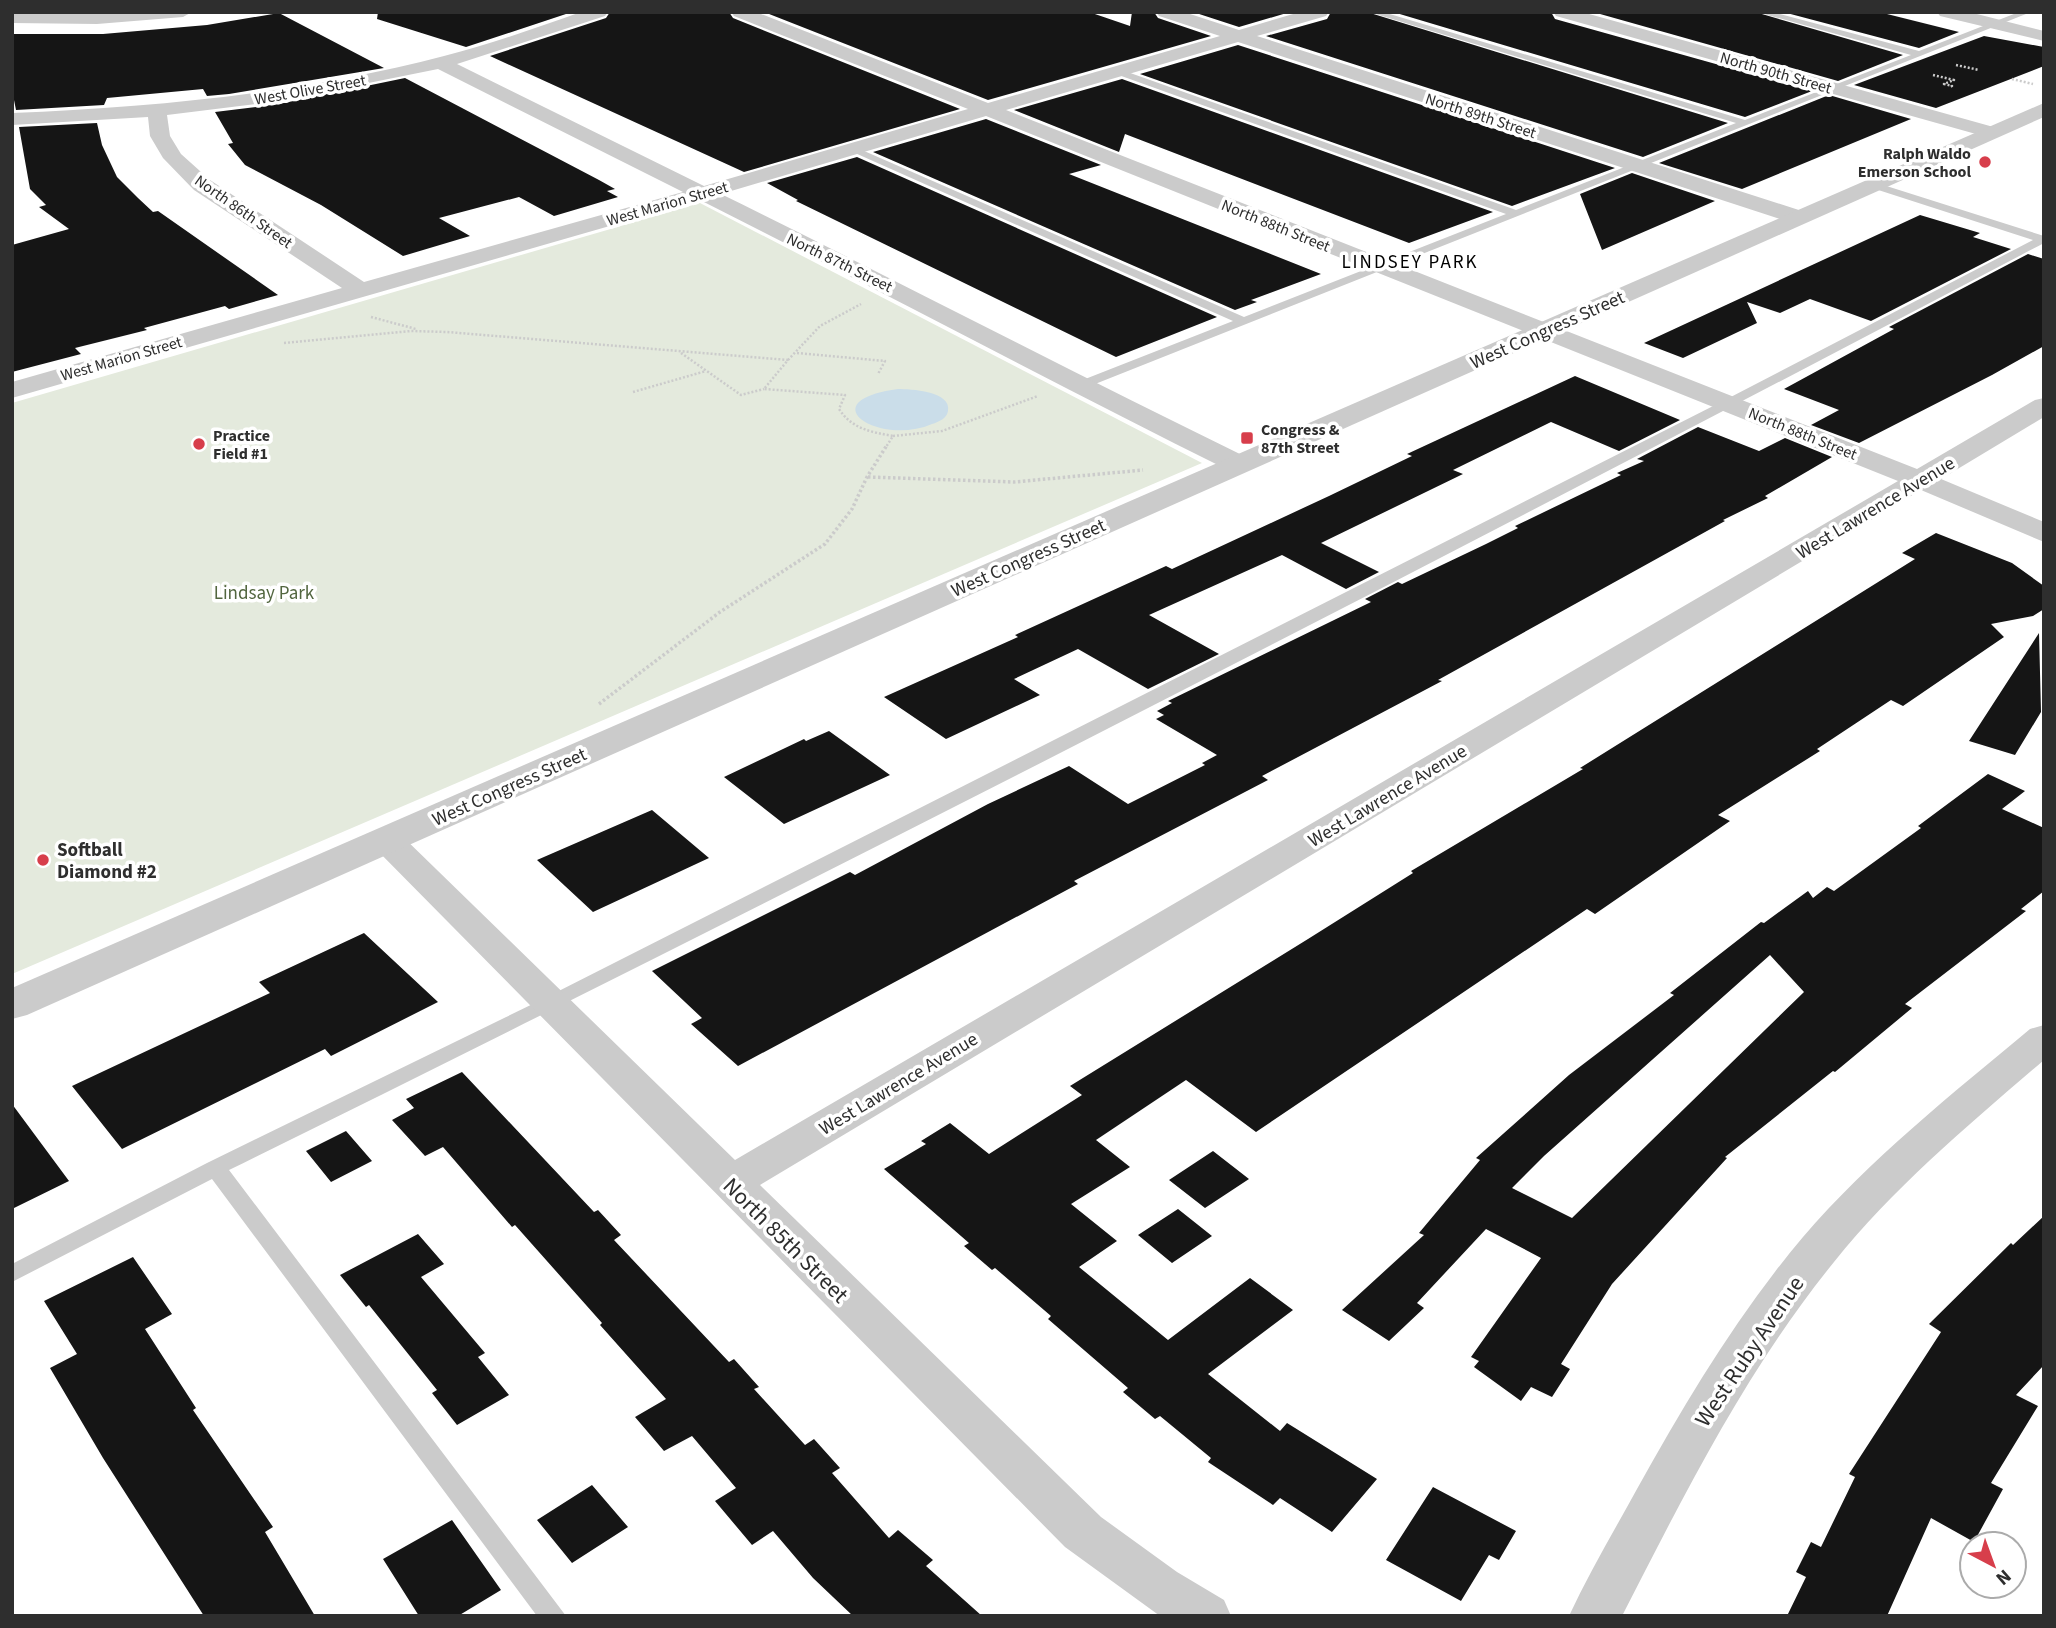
<svg xmlns="http://www.w3.org/2000/svg" width="2056" height="1628" font-family="'Source Sans 3',sans-serif">
<rect width="100%" height="100%" fill="#fff"/>
<path fill="#e4eadd" d="M700 203 1202 463 12 974V403Z"/>
<path fill="#cadde9" d="M898 389C910 389 952 391 948 411 947 418 939 422 932 424 879 447 809 401 898 389Z"/>
<path fill="#151515" fill-rule="evenodd" d="M378 12H572L466 47 377 19Z
M610 12H729L733 18 960 109 744 172 490 56 606 18Z
M764 12H1089L1130 26 1132 12H1154L1158 18 1211 36 988 100Z
M1193 12H1290L1239 27Z
M1331 12H1367L1728 123 1643 157 1266 36 1327 19Z
M1393 12H1551L1555 19 1812 91 1745 117Z
M1593 12H1755L1903 55 1838 81Z
M1783 12H1879L1959 32 1919 48Z
M279 13 384 68 229 94 207 96 203 89 107 98 104 105 16 110 12 90V34H103L207 25Z
M1984 36 2044 47V66L1936 108 1854 85Z
M1238 45 1615 168 1512 206 1140 74Z
M405 78 599 180 615 189 607 191 618 197 554 216 519 197 439 218 470 236 403 256 321 205 245 165 228 144 233 143 215 112 279 104Z
M1122 79 1493 212 1409 243 1125 134 1119 152 1014 110Z
M1829 95 1911 119 1742 189 1659 163Z
M986 119 1101 165 1069 174 1321 274 1251 300 1257 302 1235 310 873 152Z
M97 123 102 145 117 177 138 198 153 212 158 211 278 295 229 309 225 306 144 328 147 330 75 348 81 354 12 372V245L69 229 39 207 46 205 30 189 19 127Z
M857 157 1217 317 1116 357 796 201 798 200 767 183Z
M1632 173 1715 201 1602 250 1580 194Z
M1920 215 1980 233 1973 237 2011 249 1871 321 1810 299 1780 313 1747 302 1757 323 1683 358 1644 343Z
M2028 254 2044 259V346L1992 375 1859 443 1811 425 1839 410 1784 389 1894 329 1889 327Z
M1575 376 1680 420 1619 451 1551 422 1453 470 1463 474 1321 543 1379 572 1346 589 1282 555 1149 615 1219 654 1148 689 1078 649 1014 679 1040 695 946 739 884 697 1018 637 1015 635 1166 566 1172 569 1329 496 1412 456 1407 454Z
M1698 427 1759 451 1785 438 1832 457 1765 496 1768 498 1723 520 1725 521 1438 680 1442 681 1262 776 1268 780 1074 881 1078 884 738 1066 691 1024 702 1018 652 971 850 872 855 875 988 804 1069 766 1128 804 1205 765 1202 763 1217 755 1156 719 1164 715 1157 711 1172 703 1168 701 1371 602 1365 599 1398 582 1402 584 1486 544 1518 528 1515 526 1621 475 1617 473 1644 461 1637 459Z
M1936 533 2012 563 2044 586V609L2033 616 1991 624 2004 637 1903 706 1891 700 1817 749 1820 751 1718 815 1730 821 1595 914 1587 909 1256 1132 1186 1080 1096 1140 1130 1167 1071 1204 1117 1241 1079 1267 1168 1340 1250 1278 1293 1310 1208 1374 1280 1431 1287 1423 1377 1479 1332 1532 1280 1498 1273 1505 1208 1462 1211 1458 1160 1416 1155 1419 1123 1392 1128 1388 1048 1319 1051 1316 995 1268 992 1270 964 1246 969 1243 884 1169 926 1144 921 1141 950 1123 989 1154 1082 1095 1070 1086 1308 939 1413 873 1411 871 1583 769 1580 768 1915 559 1902 553Z
M2039 633 2041 712 2015 755 1969 741Z
M829 731 890 775 784 824 724 777 804 739 806 741Z
M1988 774 2025 791 2002 809 2044 828V891L2021 909 2026 911 1905 1004 1912 1008 1835 1072 1833 1071 1725 1157 1727 1158 1612 1284 1561 1364 1570 1369 1552 1397 1531 1387 1521 1401 1474 1367 1479 1361 1471 1357 1541 1258 1486 1229 1417 1303 1424 1308 1389 1341 1342 1310 1424 1235 1419 1233 1480 1160 1476 1158 1569 1075 1674 995 1670 993 1761 922 1764 923 1808 891 1813 898 1827 887 1834 891 1921 828 1918 826ZM1770 955 1804 992 1572 1218 1512 1188 1544 1156Z
M652 810 709 858 593 912 537 860Z
M364 933 438 1002 331 1056 325 1049 122 1149 72 1086 270 993 259 982Z
M462 1072 594 1212 598 1210 621 1235 614 1240 729 1362 734 1359 759 1387 754 1389 805 1445 814 1439 840 1468 832 1473 889 1538 898 1530 933 1560 926 1566 982 1616H853L813 1578 773 1531 752 1545 715 1501 736 1488 692 1436 664 1451 635 1417 666 1399 600 1325 602 1323 515 1225 512 1227 443 1147 425 1156 392 1120 414 1108 406 1099Z
M12 1104 69 1181 12 1209Z
M346 1131 372 1161 331 1182 306 1151Z
M1213 1151 1249 1179 1205 1208 1169 1180Z
M1178 1209 1212 1236 1172 1263 1138 1235Z
M2044 1216V1365L2016 1395 2038 1406 1991 1483 2003 1489 1974 1542 1931 1518 1887 1616H1787L1806 1577 1796 1572 1811 1542 1821 1547 1855 1477 1849 1474 1941 1332 1929 1324 2011 1243 2013 1245Z
M418 1234 444 1264 421 1277 485 1353 478 1357 509 1395 457 1425 432 1393 437 1390 369 1305 366 1307 340 1275Z
M133 1257 172 1314 145 1329 196 1408 193 1410 273 1527 265 1532 315 1616H204L103 1458 50 1368 77 1354 44 1301Z
M592 1485 628 1527 572 1563 537 1520Z
M1433 1487 1516 1531 1499 1560 1489 1555 1461 1601 1386 1560Z
M452 1520 501 1590 458 1616H419L383 1559Z"/>
<g fill="none" stroke-linecap="round" stroke-linejoin="round">
<path stroke="#cbcbcb" stroke-width="2.5" stroke-dasharray="2 2" stroke-linecap="butt" d="M1956 65 1979 70
M1933 75 1954 80 1944 84 1952 86 1950 87
M2012 79 2033 84
M371 317 416 329
M284 343 411 331 447 332 788 360 764 389 845 395 839 409C852 429 871 432 893 436L886 447
M681 353 741 395 764 389
M797 353 885 361 878 374
M788 360 820 326 861 304
M633 392 706 371
M893 436 942 431 1038 396"/>
<path stroke="#cbcbcb" stroke-width="3.5" stroke-dasharray="2.5 2.5" stroke-linecap="butt" d="M868 477 1014 482 1143 470
M599 704 720 612 825 544 852 509 867 477 887 445"/>
<path fill="#cbcbcb" fill-rule="evenodd" d="M1369 12H1383L1745 120 1911 55 1757 12H1772L1919 51 2019 12H2031L1080 390 1074 386 1075 383 1233 321 846 149 855 147 1244 317 1506 214 1113 73V69H1119L1516 210 1736 123Z
M1869 183H1877L2044 236V243C1443 559 838 870 229 1170L566 1616H537L212 1179 12 1282V1264L207 1163 541 1000 1725 400 2033 240 1869 187Z"/>
<path fill="#cbcbcb" fill-rule="evenodd" d="M192 12 183 17 97 24 12 23V13Z
M581 12H608L605 16 457 64 704 186 968 109 734 16 731 12H756L988 103 1220 36 1159 16 1156 12H1184L1239 30 1300 12H1329L1326 16 1257 36 1805 212 1808 217 1805 222H1789L1238 42 1006 110 1917 469 2035 400 2044 398V417L1941 479 2044 522V542L1921 490 760 1185 1101 1517 1177 1572 1224 1600 1231 1616H1160L1065 1547 368 841 373 833 386 830 399 833 735 1160 1898 481 986 116 721 194C898 281 1071 372 1248 458L1252 464 1248 470 1238 472 1228 470C1051 382 877 289 700 200L12 398V382L342 288 194 190 163 158 150 136 148 117 12 125V113C157 107 303 93 444 56 491 44 536 28 581 12ZM438 69 683 192 364 282 210 180 181 154 170 136 167 115 279 101Z
M1553 12H1582L1997 128 2000 132 1997 136H1983L1556 16Z
M1937 12H1969L2044 31V41L1940 16Z
M2044 1025V1060C1971 1123 1895 1186 1834 1262 1747 1369 1685 1493 1622 1616H1569C1589 1573 1614 1531 1637 1489 1686 1401 1738 1314 1803 1237 1870 1159 1952 1094 2030 1029Z"/>
<path fill="#cbcbcb" fill-rule="evenodd" d="M2044 103V117L27 1015 12 1019V988Z"/>
</g>
<g fill="#d73e4b" stroke="#fff" stroke-width="2.5">
<circle cx="1985" cy="162" r="7"/>
<rect x="1240" y="431" width="14" height="14" rx="3.5"/>
<circle cx="199" cy="444" r="7"/>
<circle cx="43" cy="860" r="7"/>
</g>
<g text-anchor="middle" stroke-width="7" stroke-linejoin="round" paint-order="stroke">
<g font-size="16" fill="#2e2e2e" stroke="#fff">
<text transform="translate(1776 72) rotate(16)" y="6">North 90th Street</text>
<text transform="translate(310 89) rotate(-10)" y="6">West Olive Street</text>
<text transform="translate(1481 115) rotate(18)" y="6">North 89th Street</text>
<text transform="translate(667 203) rotate(-16)" y="6">West Marion Street</text>
<text transform="translate(244 211) rotate(35)" y="6">North 86th Street</text>
<text transform="translate(1276 225) rotate(22)" y="6">North 88th Street</text>
<text transform="translate(840 262) rotate(26)" y="6">North 87th Street</text>
<text transform="translate(121 358) rotate(-16)" y="6">West Marion Street</text>
<text transform="translate(1803 433) rotate(22)" y="6">North 88th Street</text>
</g>
<g font-size="16" font-weight="bold" fill="#2e2e2e" stroke="#fff" text-anchor="start">
<text x="1971" y="159" text-anchor="end">Ralph Waldo<tspan x="1971" dy="18">Emerson School</tspan></text>
<text x="1261" y="435">Congress &amp;<tspan x="1261" dy="18">87th Street</tspan></text>
<text x="213" y="441">Practice<tspan x="213" dy="18">Field #1</tspan></text>
</g>
<g font-size="19" letter-spacing="2" fill="#000" stroke="#fff">
<text x="1410" y="268">LINDSEY PARK</text>
</g>
<g font-size="19" fill="#2e2e2e" stroke="#fff">
<text transform="translate(1547 329) rotate(-24)" y="7">West Congress Street</text>
<text transform="translate(1875 507) rotate(-31)" y="7">West Lawrence Avenue</text>
<text transform="translate(1028 557) rotate(-24)" y="7">West Congress Street</text>
<text transform="translate(509 786) rotate(-24)" y="7">West Congress Street</text>
<text transform="translate(1387 795) rotate(-31)" y="7">West Lawrence Avenue</text>
<text transform="translate(898 1083) rotate(-31)" y="7">West Lawrence Avenue</text>
</g>
<g font-size="19" fill="#52663f" stroke="#fff">
<text x="264" y="599">Lindsay Park</text>
</g>
<g font-size="19" font-weight="bold" fill="#2e2e2e" stroke="#fff" text-anchor="start">
<text x="57" y="856">Softball<tspan x="57" dy="22">Diamond #2</tspan></text>
</g>
<g font-size="23" fill="#2e2e2e" stroke="#fff">
<text transform="translate(786 1240) rotate(45)" y="8">North 85th Street</text>
<text transform="translate(1749 1351) rotate(-56)" y="8">West Ruby Avenue</text>
</g>
</g>
<rect width="2056" height="1628" fill="none" stroke="#2e2e2e" stroke-width="28"/>
<g transform="translate(1993 1565) rotate(139)"><circle r="33" fill="#ffffff" stroke="#ababab" stroke-width="2"/>
<path d="M0-5L12 26L0 18L-12 26Z" fill="#d73e4b"/>
<text y="-10" font-size="19" font-weight="bold" text-anchor="middle" fill="#2e2e2e">N</text>
</g>
</svg>
